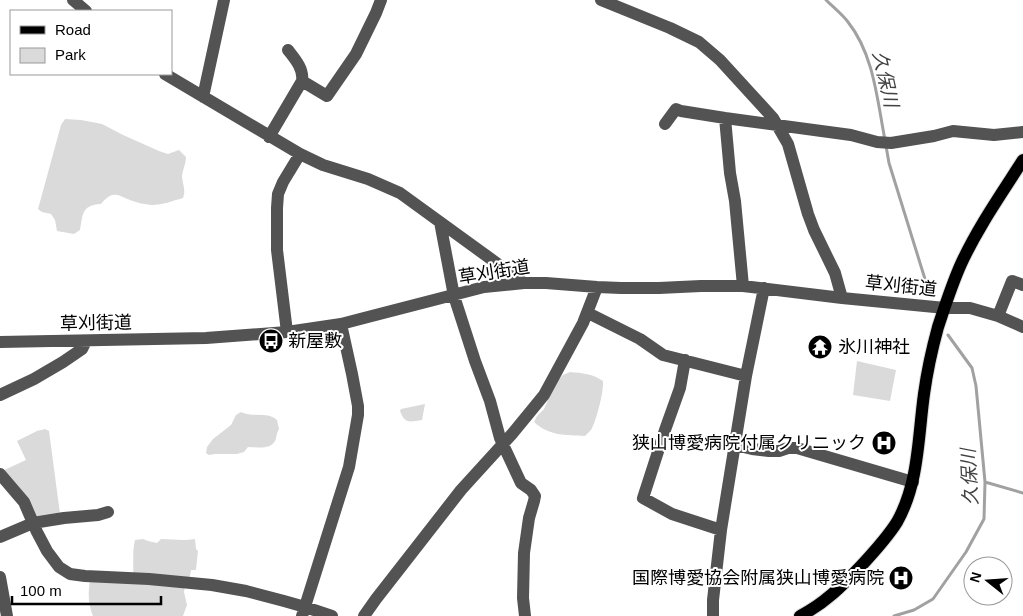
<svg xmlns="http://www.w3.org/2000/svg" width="1023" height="616" font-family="Arial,'Noto Sans JP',sans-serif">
<rect width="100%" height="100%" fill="#fff"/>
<path fill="#dadada" d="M65 119 81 120 102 124 123 135 159 151 168 154 179 150 186 157C186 164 182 171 182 177 183 186 186 190 183 198 172 201 163 205 152 205 147 204 141 204 136 202 120 198 115 187 101 204 81 205 83 215 80 230L74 234 57 231 55 220 51 214 42 212 38 209 61 125Z
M857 361 896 370 890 401 853 395Z
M570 372C582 373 593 374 603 381 604 391 596 422 591 430 590 431 586 435 585 436 566 435 549 436 534 422L537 416 544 409 556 382 563 375Z
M425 404 422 420C409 422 405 424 400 411L401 409Z
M241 412C254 418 267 411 277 420L279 429C276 434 277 437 275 441 270 450 257 447 248 447L244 452 237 454H215L209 455 206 453 207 447 213 439 231 425 236 415Z
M45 429 49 431 60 514 38 519 2 471 26 460 17 441 37 431Z
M143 539 148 541 157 543 161 539C172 539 183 541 195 539L196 549 198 551 196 570H191L190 576 186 580 184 592 187 605 183 616H93C88 604 88 593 90 580L133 581C134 569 132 550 135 540Z"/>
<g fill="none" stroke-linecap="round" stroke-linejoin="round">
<path stroke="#a1a1a1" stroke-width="3" d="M826 0C833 7 842 14 848 22 874 55 877 99 885 140
M886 146 889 163 929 292
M985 482 1023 493
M894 616 914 610 933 599 966 552 984 519 985 482 976 386 972 368 948 335"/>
<defs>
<path id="major" d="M800 616C824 604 843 585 861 566 874 552 887 538 897 522 919 483 918 437 924 394 927 372 932 349 938 327 945 306 952 284 961 264 978 227 1002 193 1023 160"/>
</defs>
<use href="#major" stroke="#dbdbdb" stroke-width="14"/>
<path stroke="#535353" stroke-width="12" d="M73 0 86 11
M601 0 670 28 699 42 720 60 773 118 788 144 808 214 814 230 835 273 842 298
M165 74 300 154 323 165 368 179 400 193 524 283
M302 81 327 96 356 54 376 13 381 0
M203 97 224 0
M725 118 730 173 735 201 743 286
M665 124 676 109 681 111 725 118 851 135 877 142 891 143 934 136 953 131 994 135 1023 132
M269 137 302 81C304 69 295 59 288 50
M440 222 454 296 475 361 490 401 500 438 521 483 531 490 535 496 534 501 529 518 524 553 523 598 525 616
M588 313 640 339 663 355 746 376 721 530 713 600V616
M998 316 1012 281 1023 285
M287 332 277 250V208L278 194 283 182 300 154
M0 342 206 338 287 332 341 324 364 318 484 287 524 283H546L597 287 621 288H659L701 286H743L842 298 945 308H970L998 316 1023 327
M685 360 680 388 665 430 643 498 672 514 721 530
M746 376 764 288
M0 395 34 379 63 362 82 349 86 341
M735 445 752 449 769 451H779L788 448H797L913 482
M0 474 24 502 37 532 47 551 59 567 70 574 85 576 149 579 212 585 246 591 284 601 305 607 332 616
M0 537 33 523 64 518 98 515 108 512
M0 577 7 616
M302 616 349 467 358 415V406L352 374 341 324
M364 616 376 599 461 490 512 434 544 395 583 323 597 287"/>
<use href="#major" stroke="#000" stroke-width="12"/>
</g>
<defs>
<symbol id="bus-disc" viewBox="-11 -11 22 22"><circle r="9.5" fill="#000" stroke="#fff"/><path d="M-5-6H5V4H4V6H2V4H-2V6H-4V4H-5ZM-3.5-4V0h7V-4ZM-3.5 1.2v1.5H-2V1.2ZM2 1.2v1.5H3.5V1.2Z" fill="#fff"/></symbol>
<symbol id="temple-disc" viewBox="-11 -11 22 22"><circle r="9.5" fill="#000" stroke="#fff"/><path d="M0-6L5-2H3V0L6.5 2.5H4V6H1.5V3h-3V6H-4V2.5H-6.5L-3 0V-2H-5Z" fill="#fff"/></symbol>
<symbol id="hospital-disc" viewBox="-11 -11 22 22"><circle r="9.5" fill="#000" stroke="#fff"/><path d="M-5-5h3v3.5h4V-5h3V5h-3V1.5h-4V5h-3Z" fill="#fff"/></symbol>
</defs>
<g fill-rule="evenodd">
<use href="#bus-disc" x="257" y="327" width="28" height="28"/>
<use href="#temple-disc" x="806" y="333" width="28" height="28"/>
<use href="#hospital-disc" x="870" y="429" width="28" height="28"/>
<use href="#hospital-disc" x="887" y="564" width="28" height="28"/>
</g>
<g text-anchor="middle" stroke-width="4" stroke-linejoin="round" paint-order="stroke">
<g font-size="18" fill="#000" stroke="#fff">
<text transform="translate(494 272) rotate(-9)" y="6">草刈街道</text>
<text transform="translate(901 286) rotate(6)" y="6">草刈街道</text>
<text transform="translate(96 323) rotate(-1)" y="6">草刈街道</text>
</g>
<g font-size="18" fill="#000" stroke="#fff" text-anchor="start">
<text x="288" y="347">新屋敷</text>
<text x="838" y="353">氷川神社</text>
<text x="866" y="449" text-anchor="end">狭山博愛病院付属クリニック</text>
<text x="884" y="584" text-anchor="end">国際博愛協会附属狭山博愛病院</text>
</g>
<g font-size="19" font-style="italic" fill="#424242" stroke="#fff">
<text transform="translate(886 79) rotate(77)" y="7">久保川</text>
<text transform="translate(969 477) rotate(-93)" y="7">久保川</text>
</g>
</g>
<rect x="10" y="10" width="162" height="65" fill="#ffffff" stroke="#999999"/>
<rect x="20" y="26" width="25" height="8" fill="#000000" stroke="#999999"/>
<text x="55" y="35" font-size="15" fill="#000000">Road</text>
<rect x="20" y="48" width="25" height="15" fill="#dadada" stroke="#999999"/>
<text x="55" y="60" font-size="15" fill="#000000">Park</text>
<g transform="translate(988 581) rotate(287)"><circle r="24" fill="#ffffff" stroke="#999999"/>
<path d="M0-4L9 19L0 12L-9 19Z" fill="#000000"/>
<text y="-8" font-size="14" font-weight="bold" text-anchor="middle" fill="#000000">N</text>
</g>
<path d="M12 596v8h149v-8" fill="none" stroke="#000000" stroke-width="2.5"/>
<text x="20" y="596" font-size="15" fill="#000000" stroke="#ffffff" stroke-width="4" paint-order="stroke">100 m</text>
</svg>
